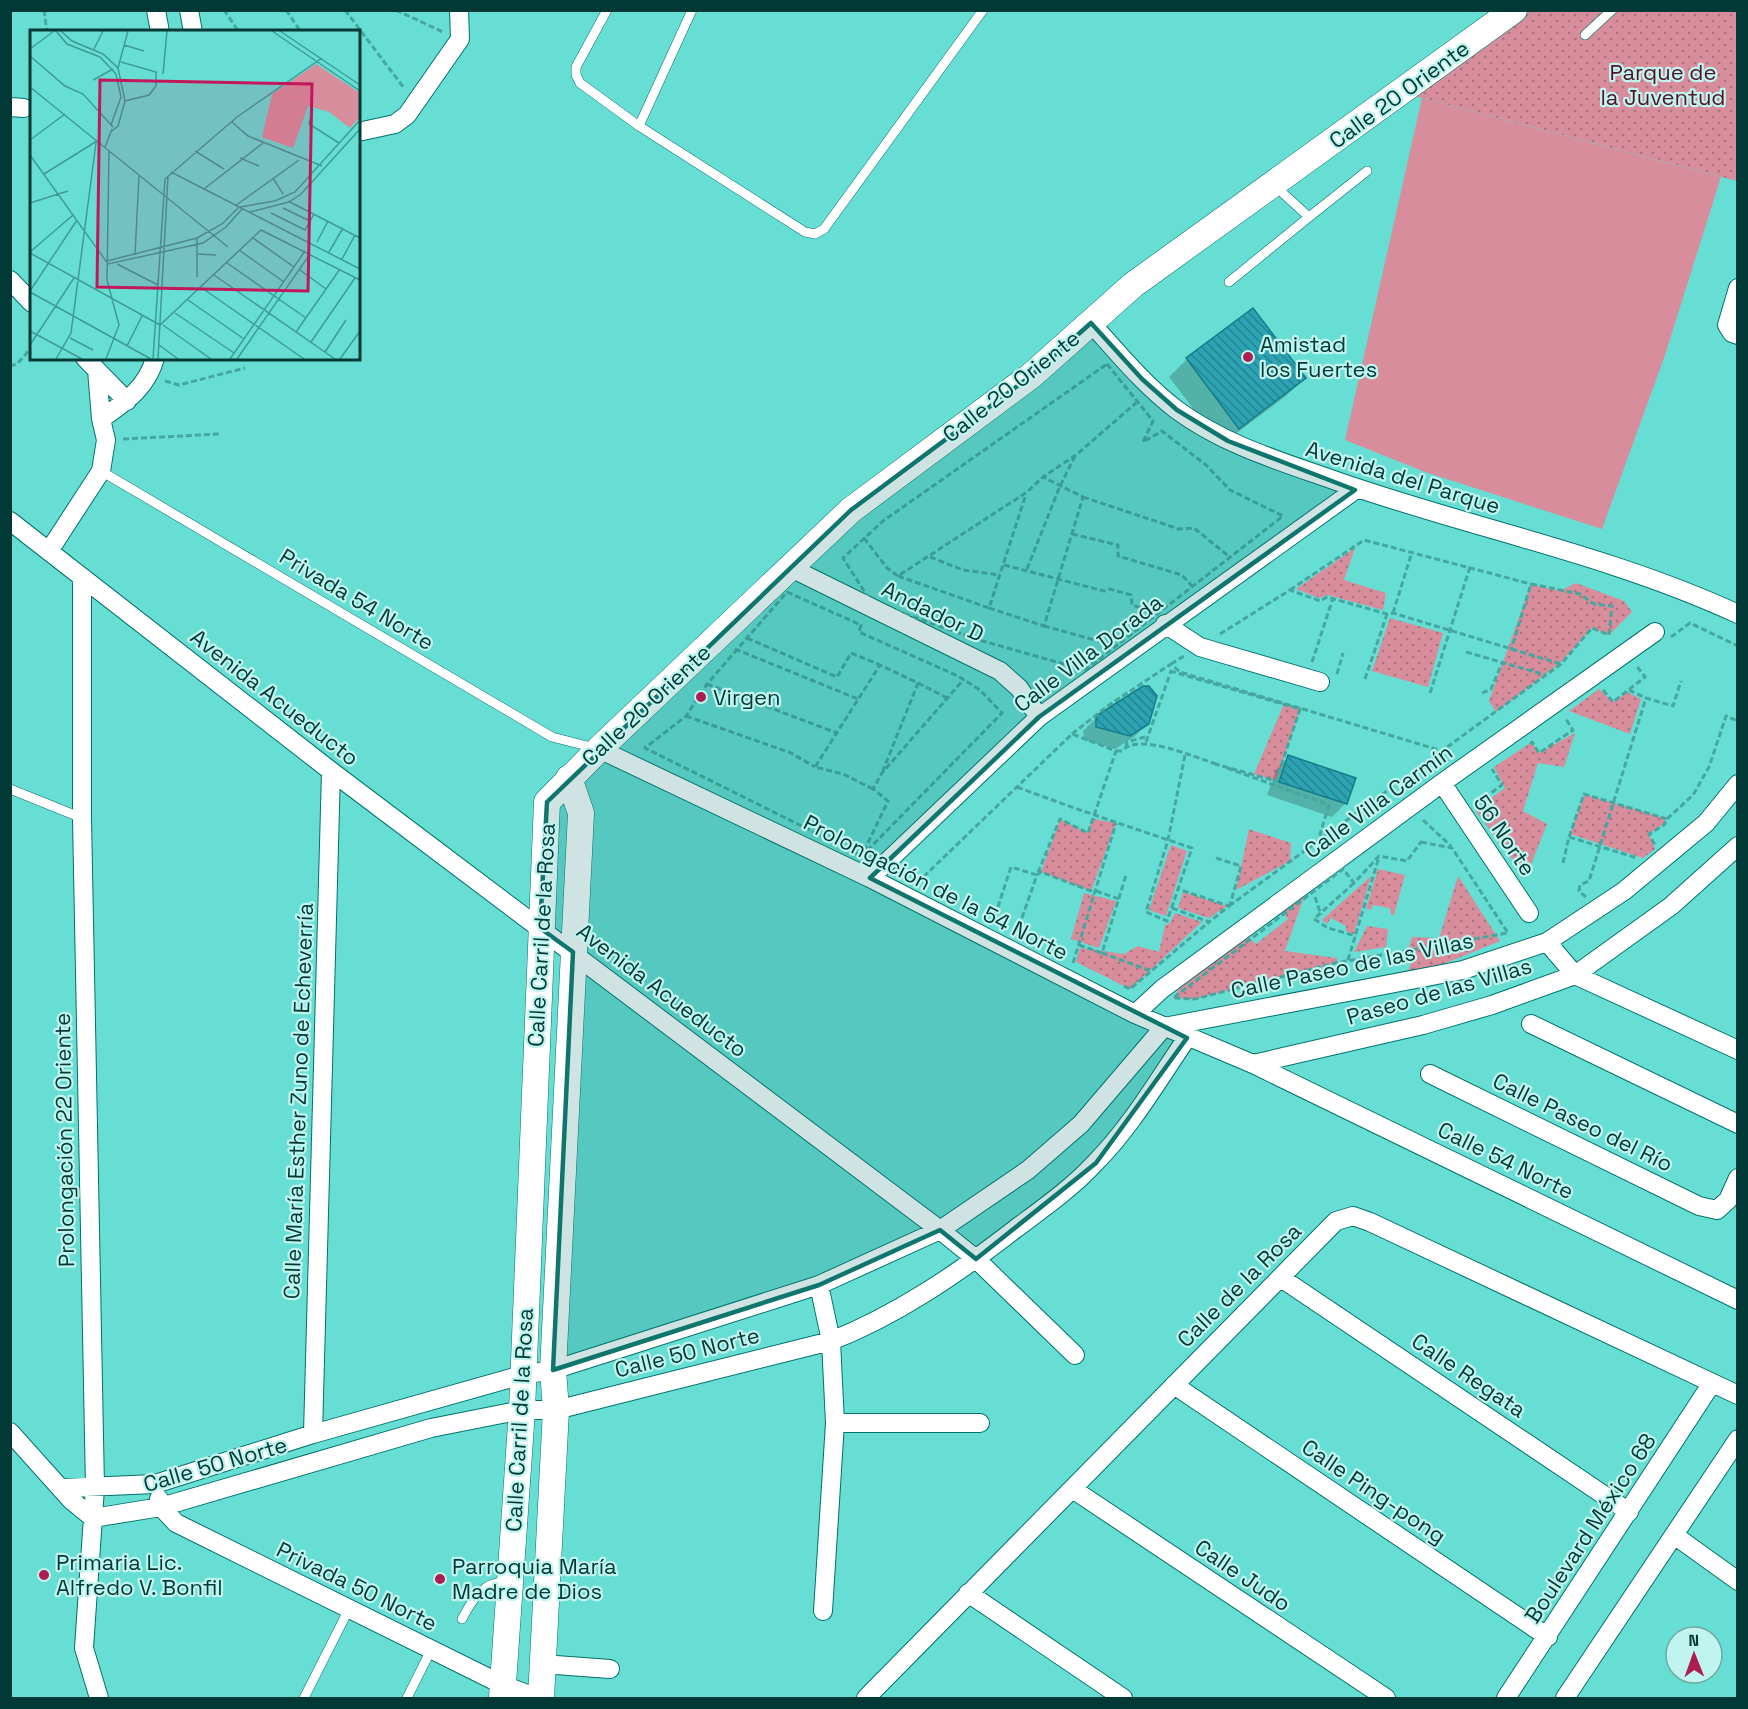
<svg xmlns="http://www.w3.org/2000/svg" width="1748" height="1709" font-family="'Space Grotesk',sans-serif">
<defs>
<pattern id="park-dots" width="8" height="8" patternUnits="userSpaceOnUse" patternTransform="scale(1.5)"><rect width="8" height="8" fill="#d78d9b"/><path d="M2 2h.1M6 6h.1" fill="none" stroke="#ac747f" stroke-width="1.8" stroke-linecap="round"/></pattern>
<pattern id="building-back-hatch" width="6" height="6" patternUnits="userSpaceOnUse" patternTransform="scale(1.5)"><rect width="6" height="6" fill="#2ca3b2"/><path d="M-1 5l2 2M0 0l6 6M5-1l2 2" fill="none" stroke="#238692"/></pattern>
</defs>
<rect width="100%" height="100%" fill="#67ded4"/>
<path fill="#d78d9b" d="M1422 98 1721 177 1665 355 1602 529 1425 472 1345 440Z"/>
<path fill="url(#park-dots)" d="M1530 11H1737V181L1415 96Z
M1355 548 1344 580 1386 593 1383 610 1328 595 1319 598 1296 589Z
M1576 583 1624 601 1632 612 1609 635 1592 628 1559 664 1496 712 1489 701 1531 584 1560 591Z
M1390 618 1443 633 1428 687 1372 671Z
M1599 689 1613 702 1627 692 1641 699 1630 734 1569 711Z
M1284 704 1300 709 1276 781 1254 774Z
M1575 733 1564 767 1538 763 1523 811 1547 824 1526 877 1475 810 1505 788 1494 767 1532 742 1539 753Z
M1584 794 1665 818V823L1649 834 1655 849 1643 858 1570 834Z
M1060 819 1087 833 1093 819 1116 823 1091 891 1041 872Z
M1249 829 1291 843 1290 861 1236 890Z
M1171 845 1187 851 1166 916 1149 910Z
M1378 869 1405 875 1394 915H1391L1390 908 1373 905 1371 910 1366 908Z
M1371 876 1354 934 1346 931V926L1331 918 1327 924 1322 920Z
M1458 876 1500 941 1414 976 1407 975 1411 963 1405 961 1412 937 1439 938Z
M1183 892 1227 906 1209 918 1178 908Z
M1084 893 1116 901 1099 948 1071 939Z
M1305 894 1285 951 1337 958V963L1195 999 1173 998 1200 956 1245 934 1256 944 1288 919 1282 909Z
M1175 913 1202 922 1130 989 1076 962 1080 948 1124 954 1138 946 1159 952 1165 925 1170 923Z
M1367 926 1388 929 1386 947 1354 952Z"/>
<path fill="#0003" d="M1187 359 1304 378 1286 396 1221 445 1169 377Z
M1097 717 1148 723 1134 737 1115 749 1084 740 1083 731Z
M1289 757 1346 803 1332 817 1267 795 1276 770Z"/>
<path fill="url(#building-back-hatch)" stroke="#167c87" stroke-width="1.5" d="M1253 308 1306 378 1239 429 1186 358Z
M1143 686H1149L1157 696 1149 724 1130 736 1096 727V716Z
M1288 755 1356 778 1347 804 1279 782Z"/>
<g fill="none" stroke-linecap="round" stroke-linejoin="round">
<defs>
<path id="lane" d="M607 10 576 67V75L580 83 639 126
M692 10 639 126 805 232 815 234 824 229 983 10
M1585 35 1612 10
M1275 186 1309 217 1367 171
M1229 282 1309 217
M101 471 552 737 595 748
M10 789 82 818
M462 1619C473 1598 482 1583 507 1581
M304 1698 349 1609
M407 1698 431 1650"/>
<path id="street" d="M156 10 160 32
M189 10 193 32
M10 107 24 108
M358 132 395 124 407 115 460 39 459 10
M10 280 32 303
M1738 288 1727 325 1732 333 1738 335
M1091 323C1118 353 1144 385 1177 410 1222 443 1273 459 1325 477 1461 526 1606 553 1738 614
M85 358 127 401
M101 419C125 402 147 388 155 358
M10 521 331 771 940 1230 976 1259 1075 1355
M49 551 101 471 106 440 101 419 97 370
M791 568 1000 671 1019 688 1039 717
M82 578V818L95 1488 84 1648 99 1698
M1165 624 1200 647 1320 682
M599 749 870 878 1135 1014 1253 1064 1738 1300
M1442 783 1529 913
M870 878 1039 717 1355 490
M1547 942 1575 975 1738 1050
M1135 1014 1162 989 1442 783 1655 632
M1531 1024 1738 1124
M1164 1027 1463 970 1547 942 1624 891 1706 823 1738 784
M1253 1064 1423 1025 1492 1005 1575 975 1671 906 1738 846
M1430 1074 1699 1206 1717 1210 1728 1200 1738 1178
M1281 1278 1629 1512
M819 1285 831 1341 835 1423 823 1611
M1174 1385 1548 1637
M835 1423H980
M10 1432 71 1500 93 1518 161 1507 431 1428 522 1410H556L831 1341C897 1315 957 1274 1014 1230 1042 1209 1071 1189 1095 1163 1131 1127 1158 1080 1187 1038
M313 1434 331 771
M62 1488 155 1484 313 1434 522 1375 553 1370 819 1285 940 1230 1028 1170 1081 1124 1164 1027
M1074 1490 1386 1698
M159 1499 161 1507 176 1523 503 1685 538 1698
M1674 1535 1738 1581
M968 1593 1123 1698
M542 1664 610 1669
M866 1698 1336 1221 1353 1216 1370 1222 1738 1395
M1506 1698 1712 1383
M1565 1698 1738 1439"/>
<path id="secondary" d="M502 1698 522 1410 547 802 599 749 851 510 1032 375 1133 285 1514 10
M541 1698 556 1410 553 1370 581 813 569 778"/>
</defs>
<use href="#lane" stroke="#00726b" stroke-width="10"/>
<use href="#street" stroke="#00726b" stroke-width="20"/>
<use href="#secondary" stroke="#00726b" stroke-width="27"/>
<path stroke="#45a79f" stroke-width="3" stroke-dasharray="6 3" stroke-linecap="butt" d="M44 10 47 32
M224 10 239 32
M286 10 301 32
M345 10 404 88
M396 10 443 32
M1107 364 1153 421 1143 442 1162 431 1206 465 1230 490 1283 516 1085 670 979 640 871 602 843 558 883 521Z
M10 366 17 364 32 347
M165 381 179 385 245 368
M123 439 220 434
M1083 497 1179 529 1194 528 1231 558
M1072 534 1118 545V556L1182 575 1192 586
M864 538 887 568 898 576 1027 492 1043 477 1076 455 1136 403
M930 557 963 570 1000 575
M1004 565 1104 591 1110 589 1131 595 1132 605 1153 612
M1027 569 1060 486 1075 456
M898 576 989 608 1026 494
M1290 590 1364 540 1531 584
M787 592 861 625 859 632 958 676 980 690 1002 713 862 856 645 748 686 716 707 684Z
M989 608 1044 626 1083 497 1043 477
M1393 613 1412 552
M1044 626 1109 644
M1220 634 1290 590 1320 601 1327 597 1387 614 1393 613 1561 664
M1671 637 1690 623 1738 646
M747 638 837 677 851 653 880 665
M735 649 858 699
M1466 652 1546 675
M1312 662 1333 598
M1171 664 1184 656
M1170 671 1300 709 1276 781 1215 764
M1337 674 1343 653
M1365 679 1387 614
M918 683 947 698
M707 684 837 733
M1603 690 1613 702 1645 677 1636 665
M1629 690 1646 698
M1430 693 1470 567
M1482 693 1491 689 1502 663
M686 716 791 753 815 767
M1072 734 1109 705 1171 664 1180 672 1439 750
M1146 742 1171 671
M1530 744 1532 742 1539 753 1573 730 1565 718
M1126 747 1127 742 1145 737
M1116 751H1122C1138 732 1194 757 1216 764
M1227 768 1329 805 1320 834 1324 839
M1017 787C1075 809 1133 828 1192 848L1167 921 1146 912 1168 840 1185 755
M873 789 843 774 815 767 880 665 918 683 882 773
M1477 803 1502 785 1492 769
M1667 819 1693 795 1709 767 1726 716 1738 721
M1423 820 1451 846
M1569 837 1584 794 1667 819 1664 825 1649 834 1655 845
M1421 842 1452 848 1508 933 1335 963 1195 999 1173 998 1343 869 1354 883 1379 856 1407 861Z
M864 851 888 801 873 789 882 773 964 679
M1216 858 1241 866 1230 905
M1563 863 1569 837 1637 858
M917 883 1072 734 1116 751 1088 833 1060 819 1037 875 1011 867 993 922
M1354 883 1314 919 1328 928 1356 936
M1096 891 1119 899
M1315 897 1321 915
M1586 897 1579 891 1580 885 1589 881 1646 698 1673 706 1681 681
M1229 906 1561 664 1592 628 1609 635 1612 606 1594 604 1580 594 1531 584 1511 650
M1172 908 1209 922 1229 906 1178 889
M1016 935 1037 875 1041 872 1091 891 1094 895
M1079 945 1102 953 1126 875
M1102 953 1151 971
M1348 960 1379 857
M1073 963 1116 823
M1124 986 1130 989 1209 922"/>
<use href="#lane" stroke="#fff" stroke-width="9"/>
<use href="#street" stroke="#fff" stroke-width="18"/>
<use href="#secondary" stroke="#fff" stroke-width="26"/>
</g>
<path fill="#0f766e" fill-opacity="0.2" stroke="#0f766e" stroke-width="4.5" stroke-linejoin="round" d="M1091 323 1142 379 1177 410 1228 441 1355 490 1039 717 870 878 1187 1038 1096 1163 976 1259 940 1230 819 1285 553 1370 573 952 540 928 547 802 851 510 1032 375Z"/>
<g fill="#ae1d4f" stroke="#c0f4ee" stroke-width="2">
<circle cx="1248" cy="357" r="6"/>
<circle cx="701" cy="697" r="6"/>
<circle cx="44" cy="1575" r="6"/>
<circle cx="440" cy="1579" r="6"/>
</g>
<g text-anchor="middle" stroke-width="4.5" stroke-linejoin="round" paint-order="stroke">
<g font-size="22" fill="#531326" stroke="#c0f4ee">
<text x="1663" y="80">Parque de<tspan x="1663" dy="25">la Juventud</tspan></text>
</g>
<g font-size="22" fill="#003935" stroke="#c0f4ee">
<text transform="translate(1399 94) rotate(-36)" y="8">Calle 20 Oriente</text>
<text transform="translate(1011 386) rotate(-38)" y="8">Calle 20 Oriente</text>
<text transform="translate(1403 477) rotate(17)" y="8">Avenida del Parque</text>
<text transform="translate(357 599) rotate(31)" y="8">Privada 54 Norte</text>
<text transform="translate(933 611) rotate(26)" y="8">Andador D</text>
<text transform="translate(1088 653) rotate(-37)" y="8">Calle Villa Dorada</text>
<text transform="translate(275 697) rotate(38)" y="8">Avenida Acueducto</text>
<text transform="translate(646 705) rotate(-43)" y="8">Calle 20 Oriente</text>
<text transform="translate(1378 801) rotate(-36)" y="8">Calle Villa Carmín</text>
<text transform="translate(1505 835) rotate(56)" y="8">56 Norte</text>
<text transform="translate(936 887) rotate(27)" y="8">Prolongación de la 54 Norte</text>
<text transform="translate(541 935) rotate(-87)" y="8">Calle Carril de la Rosa</text>
<text transform="translate(1352 965) rotate(-12)" y="8">Calle Paseo de las Villas</text>
<text transform="translate(662 990) rotate(37)" y="8">Avenida Acueducto</text>
<text transform="translate(1439 991) rotate(-16)" y="8">Paseo de las Villas</text>
<text transform="translate(298 1101) rotate(-88)" y="8">Calle María Esther Zuno de Echeverría</text>
<text transform="translate(1583 1122) rotate(26)" y="8">Calle Paseo del Río</text>
<text transform="translate(64 1140) rotate(-91)" y="8">Prolongación 22 Oriente</text>
<text transform="translate(1506 1160) rotate(26)" y="8">Calle 54 Norte</text>
<text transform="translate(1239 1285) rotate(-45)" y="8">Calle de la Rosa</text>
<text transform="translate(687 1352) rotate(-14)" y="8">Calle 50 Norte</text>
<text transform="translate(1469 1375) rotate(34)" y="8">Calle Regata</text>
<text transform="translate(519 1420) rotate(-87)" y="8">Calle Carril de la Rosa</text>
<text transform="translate(215 1464) rotate(-16)" y="8">Calle 50 Norte</text>
<text transform="translate(1374 1491) rotate(34)" y="8">Calle Ping-pong</text>
<text transform="translate(1590 1528) rotate(-57)" y="8">Boulevard México 68</text>
<text transform="translate(1243 1575) rotate(34)" y="8">Calle Judo</text>
<text transform="translate(357 1586) rotate(26)" y="8">Privada 50 Norte</text>
</g>
<g font-size="22" fill="#003935" stroke="#c0f4ee" text-anchor="start">
<text x="1260" y="352">Amistad<tspan x="1260" dy="25">los Fuertes</tspan></text>
<text x="713" y="705">Virgen</text>
<text x="56" y="1570">Primaria Lic.<tspan x="56" dy="25">Alfredo V. Bonfil</tspan></text>
<text x="452" y="1574">Parroquia María<tspan x="452" dy="25">Madre de Dios</tspan></text>
</g>
</g>
<g transform="translate(30 30)">
<rect width="330" height="330" fill="#67ded4"/>
<path d="M242 65 278 76 263 118 232 107Z" fill="#d78d9b"/>
<path d="M286 34 330 63V87L320 98 299 82 241 65Z" fill="#d78d9b"/>
<path fill="none" stroke="#3e9c94" stroke-width="1.5" d="M26 1 37 14 70 27 86 44 91 67 81 95M31 1 42 11 73 24 88 38 95 71 88 96 82 101M242 1 330 61M250 1 330 55M94 15 114 21M0 19 24 1M64 19 73 1M0 26 35 56 53 64 83 97M91 32 126 42V56L119 65 95 71M88 38 98 1M133 44 137 1M63 50 83 39M0 57 198 217M283 79 279 94 309 113M202 92 218 106 292 136M0 110 35 84M75 117 82 99M165 121 194 139M0 125 78 234 173 213 196 197 212 179M210 128 229 136M141 142 330 239M14 144 67 111M243 148 253 164M174 159 233 113M258 171 330 208M0 173 38 161M205 176 269 130M210 177 245 171 265 162 330 90M253 178 280 191M220 182 259 172 271 164 330 99M241 183 275 200 284 184M223 208 264 237M287 212 298 191M209 220 254 252M0 222 43 185M299 222 313 198M0 223 130 295 231 200 330 250M168 224 186 225M105 225 109 145M312 229 325 205M77 231 167 208 192 194 209 177M197 233 276 288M87 234 128 255M270 240 296 259M184 245 305 329M167 247V208M172 258 274 329M0 261 47 190M0 262 121 329M158 270 214 309M145 283 204 323M133 295 181 329M0 301 52 329M266 302 310 239M40 308 63 320M281 312 325 248M0 315 44 248M129 315 148 329M97 316 112 286M295 322 316 290M26 329 41 303 66 113M76 329 89 295 77 250 79 121M123 329 135 149 207 87 292 28M128 329 138 146M200 329 275 221M207 329 280 224M310 329 330 301"/>
<path fill="#c2185b" fill-opacity="0.15" stroke="#c2185b" stroke-width="3" d="M70 50 282 54 278 261 67 257Z"/>
<rect width="330" height="330" fill="none" stroke="#003935" stroke-width="3"/>
</g>
<rect width="1748" height="1709" fill="none" stroke="#003935" stroke-width="24"/>
<g transform="translate(1694 1655) rotate(359)"><circle r="28" fill="#c0f4ee" stroke="#73a9a4" stroke-width="1.5"/>
<path d="M0-4.5L10 22L0 15L-10 22Z" fill="#ae1d4f"/>
<text y="-9" font-size="16" font-weight="bold" text-anchor="middle" fill="#003935">N</text>
</g>
</svg>
